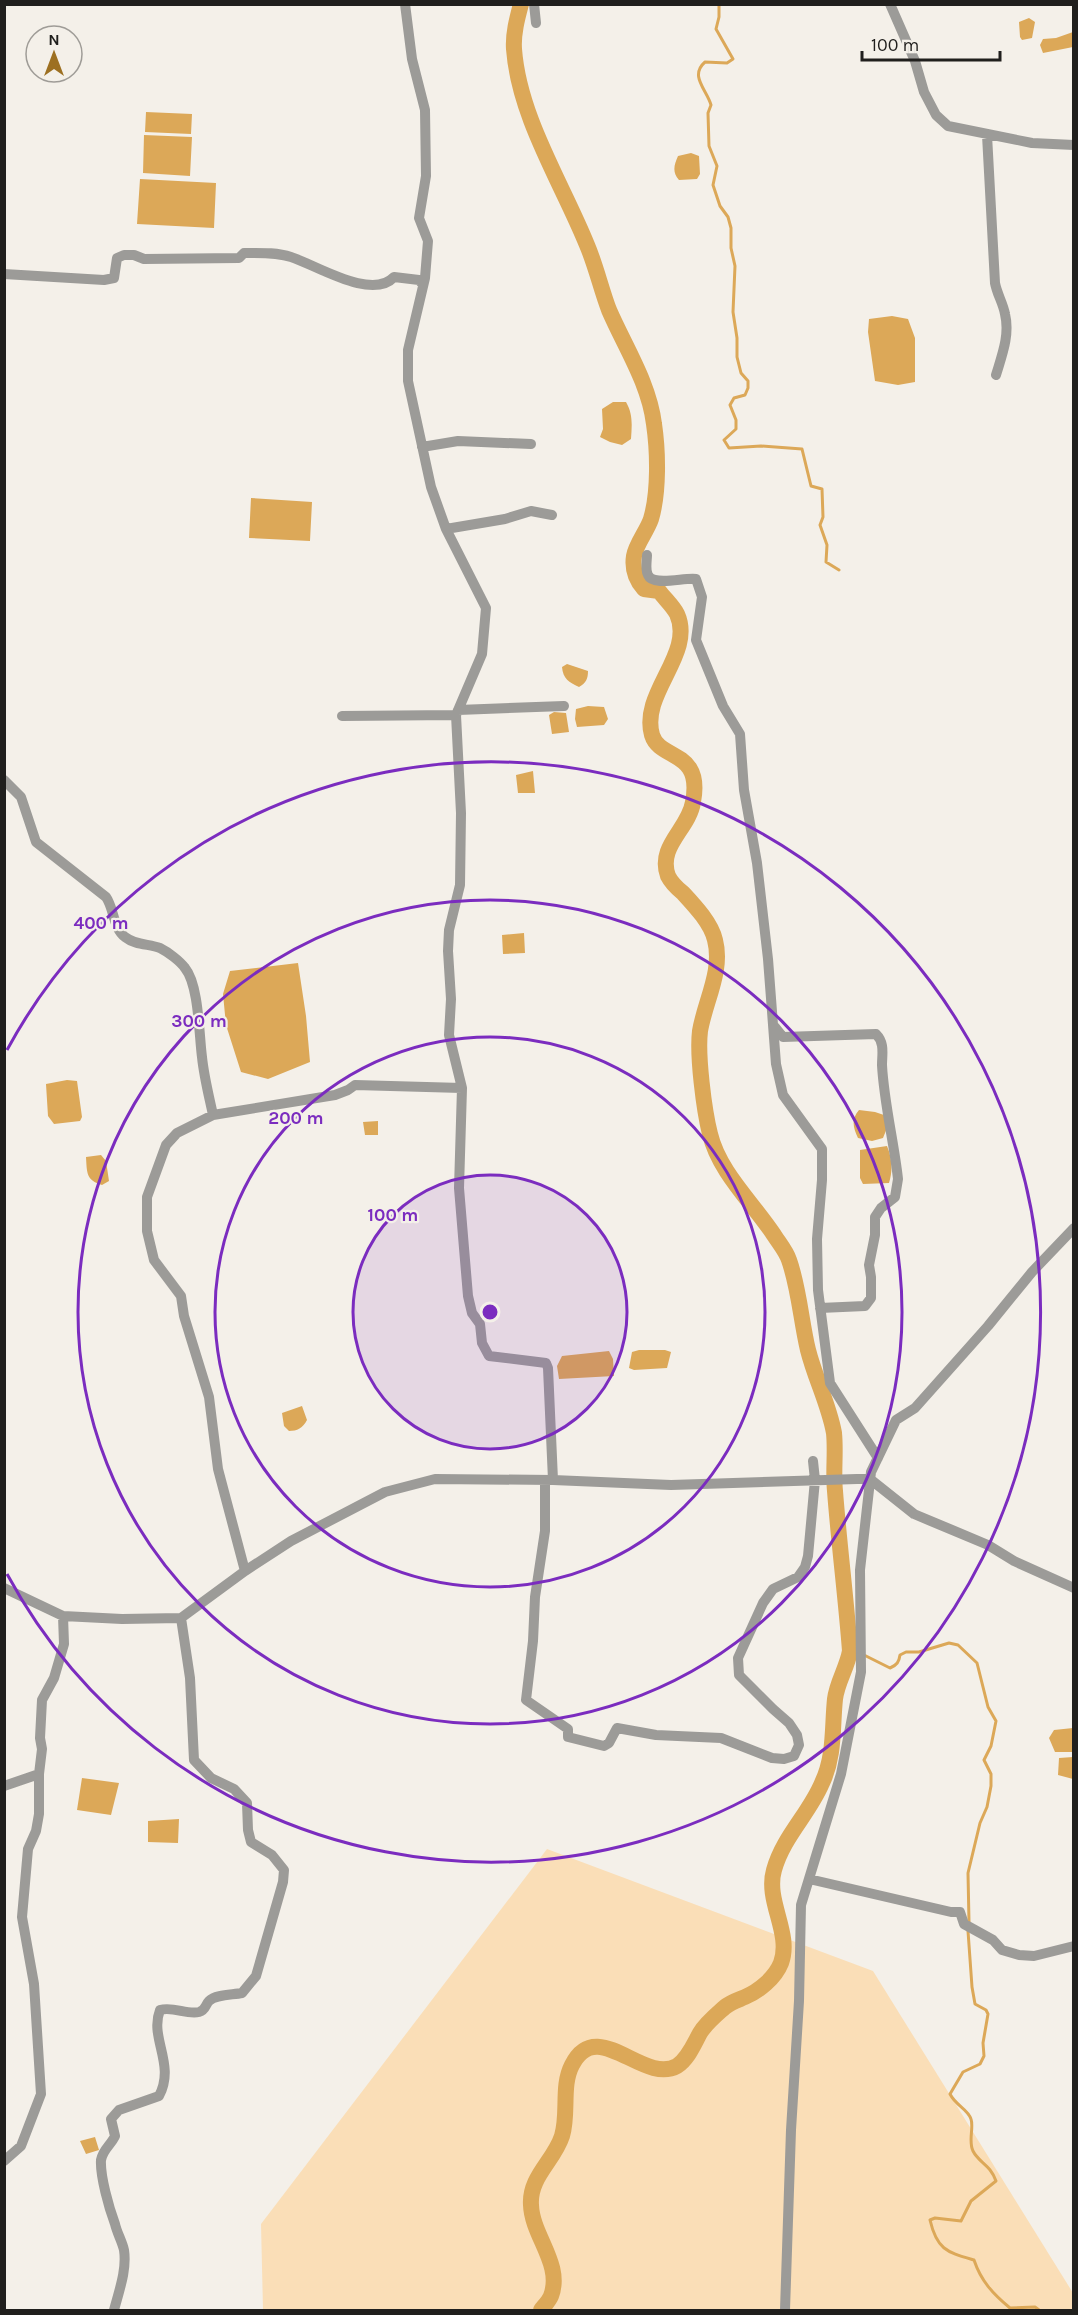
<svg xmlns="http://www.w3.org/2000/svg" width="1078" height="2315" font-family="Karla,sans-serif">
<rect width="100%" height="100%" fill="#f4f0e9"/>
<path fill="#fadeb7" d="M547 1849 873 1971 1073 2293V2310H263L261 2224Z"/>
<path fill="#dca858" d="M1029 18 1035 22 1032 38 1022 40 1020 37 1019 22Z
M1073 32V47L1043 53 1040 45 1043 39 1056 38Z
M146 112 192 114 191 134 145 132Z
M144 135 192 137 190 176 143 173Z
M691 153 699 156 700 174 697 179 679 180C672 172 674 165 678 156Z
M140 179 216 183 214 228 137 224Z
M892 316 908 319 915 338V382L898 385 875 381 868 332 869 319Z
M613 402H626C633 414 632 425 631 439L622 445 610 442 600 437 603 429 602 409Z
M251 498 312 502 310 541 249 538Z
M567 664 588 671C588 679 586 683 579 687 569 682 563 679 562 667Z
M588 706 604 707 608 719 604 725 577 727 575 719 576 709Z
M554 712 566 713 569 732 552 734 549 715Z
M533 771 535 793H518L516 775Z
M524 933 525 953 503 954 502 935Z
M298 963 306 1016 310 1062 268 1079 241 1072 226 1025 223 994 230 971Z
M67 1080 77 1081 82 1117 80 1121 54 1124 48 1116 46 1084Z
M859 1110 875 1112 884 1115 887 1128 883 1138 872 1141 858 1138C853 1128 851 1119 859 1110Z
M378 1121V1135H365L363 1122Z
M887 1146C892 1158 893 1170 889 1183L863 1184 860 1178V1150Z
M101 1155 106 1161 109 1181 102 1185C86 1180 87 1173 86 1157Z
M639 1350H665L671 1352 667 1368 634 1370 629 1368 632 1352Z
M609 1351 613 1359 614 1376 559 1379 557 1366 562 1356Z
M302 1406 307 1420C303 1428 297 1431 289 1431L284 1426 282 1413Z
M1073 1728V1752H1055L1049 1738 1054 1730Z
M1073 1757V1779L1058 1775 1059 1758Z
M82 1778 119 1783 111 1815 77 1810Z
M179 1819 178 1843 148 1842V1821Z
M95 2137 99 2150 86 2154 80 2141Z"/>
<g fill="none" stroke-linecap="round" stroke-linejoin="round">
<path stroke="#dca858" stroke-width="3" d="M719 4V17L716 29 733 59 727 63 705 62C689 76 707 90 711 105L708 113 709 146 717 166 713 185 720 206 728 217 731 228V248L735 266 733 312 737 338V357L741 373 748 381V388L745 395 734 398 730 405 736 420V429L724 440 729 448 761 446 802 449 811 486 822 489 823 517 820 525 827 545 826 562 839 570
M850 1651 858 1653
M864 1655 890 1668C897 1665 899 1662 900 1655L906 1652H919L949 1643 958 1645 977 1663 988 1707 996 1721 991 1746 984 1760 991 1774V1786L987 1807 980 1823 968 1873 969 1922
M968 1931 972 1987 975 2004 986 2010 988 2014 983 2043 984 2056 980 2064 963 2072 950 2094C956 2106 968 2109 971 2119 974 2128 968 2141 973 2151 979 2163 990 2164 996 2181L971 2201 961 2221 935 2218 930 2220C937 2250 947 2252 974 2260 981 2281 993 2294 1010 2308L1035 2307 1039 2310"/>
<path stroke="#dca858" stroke-width="16" d="M521 4C517 19 513 34 514 49 519 117 562 183 587 245 596 266 601 289 609 310 625 347 649 383 654 424 658 451 659 492 651 519 647 531 636 544 634 556 632 569 636 580 644 589L659 591C665 599 673 606 677 614 695 654 640 693 652 735 660 761 703 749 693 802 689 829 657 846 668 876 671 882 678 889 683 893 695 906 711 923 715 940 723 971 705 1001 700 1031 697 1055 704 1110 710 1134 719 1172 753 1203 774 1235 779 1243 786 1251 789 1260 799 1288 801 1321 808 1350 815 1378 829 1405 834 1433 836 1452 833 1472 835 1491 839 1544 846 1598 850 1651 847 1668 837 1682 835 1699 832 1727 835 1756 822 1783 809 1814 783 1837 774 1870 765 1901 792 1933 781 1963 775 1978 759 1991 745 1997 738 2000 731 2002 725 2007 716 2015 706 2023 700 2033 694 2044 688 2059 677 2066 643 2085 597 2015 572 2065 561 2086 569 2113 562 2136 554 2161 529 2177 531 2205 532 2236 563 2264 551 2296 549 2301 544 2306 541 2310"/>
<path stroke="#9c9b98" stroke-width="10" d="M534 4 536 23
M890 4 915 61 924 92 936 115 948 126 1032 143 1074 145
M987 135 995 283C997 294 1003 303 1005 314 1010 335 1002 355 996 375
M4 274 104 280 114 278 117 258 124 255H134L144 259 239 258 244 253C259 253 276 252 291 257 316 265 372 301 394 277L419 280 423 285
M422 447 458 441 531 444
M446 529 505 519 531 511 552 515
M647 555C647 560 645 570 648 575 653 587 685 577 696 579L702 597 696 640 723 706 740 734 744 790 757 863 768 959 776 1064 783 1095 822 1149V1180L817 1239 818 1290 830 1383 878 1458
M458 710 564 706
M342 716 456 715
M4 780 21 797 36 842 106 897C114 908 113 928 125 937 135 945 149 944 160 948 168 952 180 961 185 968 199 985 199 1035 202 1057 204 1077 209 1096 213 1115L177 1133 166 1145 147 1197V1231L154 1260 181 1296 184 1316 209 1397 218 1469 245 1571
M775 1027 783 1037 876 1034C885 1043 882 1054 882 1065 884 1103 894 1142 898 1179L895 1197 881 1208 875 1217V1235L869 1265 871 1277V1298L865 1306 820 1308
M462 1088 459 1188 468 1296 472 1313 480 1324 482 1343 489 1356 546 1363 548 1368 553 1480
M213 1115 335 1095 348 1090 355 1085 462 1088 449 1035 451 999 448 951 449 930 460 885 461 813 456 715 482 654 486 608 446 529 431 487 408 381V350L425 278 428 241 419 218 426 176 425 110 412 59 405 4
M545 1480V1531L535 1597 533 1641 526 1700 568 1729V1737L604 1746 609 1743 617 1728 656 1735 721 1738 772 1758 784 1759 794 1756 799 1745 797 1735 789 1723 773 1709 739 1675 738 1658 763 1603 773 1589 798 1577 805 1567 808 1556 815 1480 813 1461
M4 1588 63 1616 122 1619 181 1618 245 1571 291 1541 385 1492 435 1479 553 1480 671 1485 857 1479H870L914 1514 988 1545 1014 1561 1074 1588
M4 1786 39 1774 42 1749 40 1738 42 1700 54 1678 64 1644 63 1616
M809 1879 951 1912H960L964 1924 993 1940 1002 1950 1019 1955 1034 1956 1074 1946
M4 2161 21 2146 41 2094 34 1984 22 1917 28 1849 36 1831 39 1814V1774
M114 2310C119 2291 127 2270 124 2250 122 2241 117 2233 115 2224 109 2208 100 2176 101 2160 103 2149 111 2145 115 2136L111 2119 119 2110 159 2096C176 2064 149 2038 160 2010 173 2006 187 2015 199 2012 206 2010 205 2005 209 2001 216 1994 233 1995 242 1993L256 1976 283 1882 284 1870 272 1855 251 1842 248 1830 247 1803 234 1789 211 1778 194 1760 190 1678 181 1618
M785 2310 791 2130 799 2001 801 1905 841 1774 861 1672 860 1570 871 1472 896 1420 915 1408 988 1326 1032 1272 1074 1228"/>
</g>
<circle cx="490" cy="1312" r="137" fill="#7b2cbf" fill-opacity=".12"/>
<g fill="none" stroke="#7b2cbf" stroke-width="3">
<circle cx="490" cy="1312" r="137"/>
<circle cx="490" cy="1312" r="275"/>
<circle cx="490" cy="1312" r="412"/>
<path d="M7 1050A550 550 0 1 1 7 1574"/>
</g>
<circle cx="490" cy="1312" r="9" fill="#7b2cbf" stroke="#f4f0e9" stroke-width="3"/>
<g font-size="18" text-anchor="middle" font-weight="bold" fill="#7b2cbf" stroke="#f4f0e9" stroke-width="4.5" stroke-linejoin="round" paint-order="stroke">
<text x="101" y="929">400 m</text>
<text x="199" y="1027">300 m</text>
<text x="296" y="1124">200 m</text>
<text x="393" y="1221">100 m</text>
</g>
<rect width="1078" height="2315" fill="none" stroke="#201f1d" stroke-width="12"/>
<g transform="translate(54 54)"><circle r="28" fill="#f4f0e9" stroke="#9f9c97" stroke-width="1.5"/>
<path d="M0-4.5L10 22L0 15L-10 22Z" fill="#9d7021"/>
<text y="-9" font-size="16" font-weight="bold" text-anchor="middle" fill="#201f1d">N</text>
</g>
<path d="M862 51v9h138v-9" fill="none" stroke="#201f1d" stroke-width="3"/>
<text x="871" y="51" font-size="18" fill="#201f1d" stroke="#f4f0e9" stroke-width="4.5" paint-order="stroke">100 m</text>
</svg>
